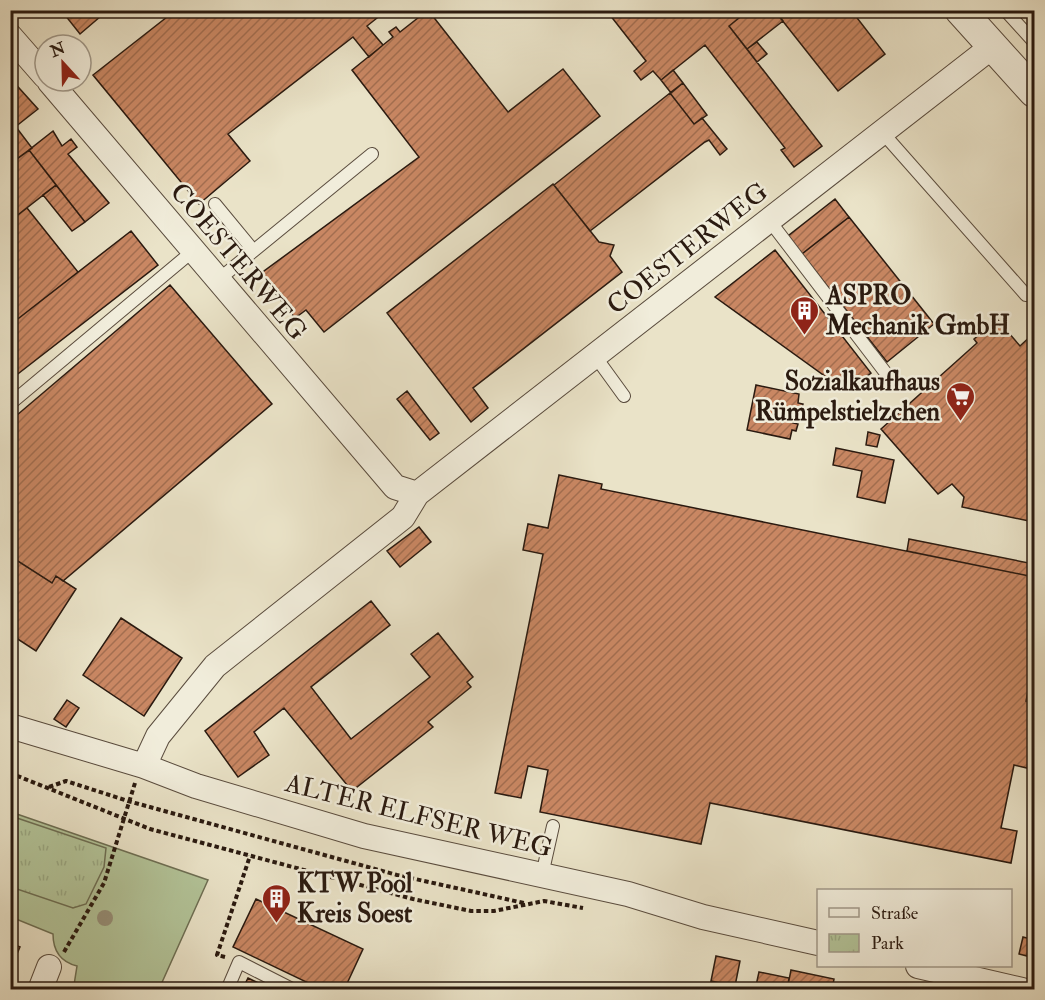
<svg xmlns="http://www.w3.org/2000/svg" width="1045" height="1000" font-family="'IM FELL Double Pica',serif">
<defs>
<pattern id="park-tufts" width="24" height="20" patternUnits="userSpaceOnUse" patternTransform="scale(1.5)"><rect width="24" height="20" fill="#b3c499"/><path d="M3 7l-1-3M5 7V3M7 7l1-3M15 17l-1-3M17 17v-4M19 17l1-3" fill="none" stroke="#9aa883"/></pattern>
<pattern id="building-hatch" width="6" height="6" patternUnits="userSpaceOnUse" patternTransform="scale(1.5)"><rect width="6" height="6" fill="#c98763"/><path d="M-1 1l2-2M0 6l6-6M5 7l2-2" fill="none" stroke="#a36e50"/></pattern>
</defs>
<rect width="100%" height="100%" fill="#eae3c8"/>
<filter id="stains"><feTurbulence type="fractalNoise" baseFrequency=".00333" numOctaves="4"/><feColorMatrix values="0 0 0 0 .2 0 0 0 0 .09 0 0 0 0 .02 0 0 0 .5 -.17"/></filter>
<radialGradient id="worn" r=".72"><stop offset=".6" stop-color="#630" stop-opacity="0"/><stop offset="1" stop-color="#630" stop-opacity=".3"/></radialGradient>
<path fill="#b3c499" stroke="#6e6f54" stroke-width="1.5" d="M11 812 208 880 159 989 101 990 74 985 77 966C61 962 53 951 53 934L11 917Z"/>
<path fill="url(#park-tufts)" stroke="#6e6f54" stroke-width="1.5" d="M11 816 106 848 104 867 86 904 73 908 11 887Z"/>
<path fill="url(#building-hatch)" stroke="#2a1a10" stroke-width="1.5" d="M61 10H108L80 34Z
M176 10H387L367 26 383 45 369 57 353 37 228 134 250 161 199 204 93 75Z
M428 10 508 112 563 69 600 116 324 332 306 310 295 318 260 274 419 157 352 70 393 37 389 32 396 27 400 32Z
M606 10H749L729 26 822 146 794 167 781 150 785 148 705 45 661 80 653 71 641 80 634 71 646 61Z
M749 10H774L783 21 747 49 729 26Z
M774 10H851L885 54 838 91Z
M757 42 767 54 757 62 747 49Z
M673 70 683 83 671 93 661 80Z
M10 78 38 109 10 131Z
M683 83 707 115 694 124 670 93Z
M670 93 694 124 702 118 727 149 720 155 709 140 705 142 590 231 554 185Z
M16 127 32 148 10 164V131Z
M53 131 62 146 71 139 77 147 68 154 109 203 85 222 29 150Z
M29 150 56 185 10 221V164Z
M553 184 599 242 614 245 610 256 622 272 473 388 488 408 471 422 387 313Z
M56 185 85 222 72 231 43 195Z
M835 199 849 217 802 254 788 236Z
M27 208 78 272 10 325V221Z
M849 217 934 324 887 362 802 254Z
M131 231 158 265 10 380V325Z
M775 250 871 373 847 392 715 297Z
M170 285 272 404 63 581 56 576 52 583 10 556V421Z
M997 319 1020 346 1034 333V522L962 507 964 497 952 484 938 494 881 429 977 343 974 339Z
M756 385 799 394 798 403 803 404 801 411 796 410 793 423 798 424 796 431 792 430 790 439 747 430Z
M407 391 439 433 430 440 397 399Z
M868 432 880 435 877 447 866 445Z
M836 448 894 460 885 503 857 497 862 471 833 465Z
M559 475 602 484 601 489 1034 577V661L1026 701 1034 702V744L1027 768 1014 765 1001 828 1017 831 1011 863 710 803 701 844 540 812 548 770 528 766 521 798 495 793 543 554 523 550 528 524 548 528Z
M419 527 431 542 400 567 387 551Z
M909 539 1034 564V577L907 551Z
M10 556 52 583 56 576 76 589 36 651 10 634Z
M371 601 390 625 311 687 351 739 430 677 411 654 438 633 473 677 467 682 471 687 428 722 433 727 352 791 284 708 254 732 269 755 238 777 205 731Z
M121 618 182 658 144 716 83 675Z
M67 700 79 708 66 727 54 719Z
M256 899 363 949 344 990H323L233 947Z
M1023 937 1031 939 1027 956 1019 954Z
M10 943 20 947 10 970Z
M716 956 740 961 735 986 711 981Z
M791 970 834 979 832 990H787Z
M759 972 789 978 787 990H755Z
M248 978 273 990H242Z
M711 981 737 987V990H709Z"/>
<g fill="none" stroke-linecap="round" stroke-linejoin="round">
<defs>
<path id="service" d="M1005 10 1034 42
M882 132 1026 295
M215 204 253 250
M769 220 885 372
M218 280 372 154
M595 356 624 396
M10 404 193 251
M542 875 553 826
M227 990 239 962 294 990"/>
<path id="minor" d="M10 36 45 76
M49 81 395 487 417 494
M10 726 144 766 196 786 364 836 628 894 703 917 818 943
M144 766 158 736 215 666 403 517 417 494 993 46
M918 966 1022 990
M40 990 49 967"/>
<path id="tertiary" d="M960 10 1034 92"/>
</defs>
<use href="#service" stroke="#5a4c3e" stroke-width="14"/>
<use href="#minor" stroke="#5a4c3e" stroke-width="26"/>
<use href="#tertiary" stroke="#5a4c3e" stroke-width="32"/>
<path stroke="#2a1a10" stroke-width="4" stroke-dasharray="4.5 3" stroke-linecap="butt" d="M10 773 150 829 413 899 471 911H494L544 901 583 908
M49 787 66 781 128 801 397 875 524 903
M64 952 104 883 135 783
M225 957 217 955 250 856"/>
<use href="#service" stroke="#f1eddb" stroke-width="12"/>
<use href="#minor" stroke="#f1eddb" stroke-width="24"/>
<use href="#tertiary" stroke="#f1eddb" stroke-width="30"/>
</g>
<circle fill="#979079" cx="105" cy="918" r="8"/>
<defs>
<symbol id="building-pin" viewBox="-11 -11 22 30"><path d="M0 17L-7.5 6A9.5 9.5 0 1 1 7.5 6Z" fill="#8f2418" stroke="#f1eddb"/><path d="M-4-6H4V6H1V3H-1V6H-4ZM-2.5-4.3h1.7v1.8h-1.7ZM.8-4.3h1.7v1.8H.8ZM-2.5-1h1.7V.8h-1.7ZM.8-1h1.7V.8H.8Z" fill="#fff"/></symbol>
<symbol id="supermarket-pin" viewBox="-11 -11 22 30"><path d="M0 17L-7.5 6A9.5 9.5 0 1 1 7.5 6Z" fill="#8f2418" stroke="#f1eddb"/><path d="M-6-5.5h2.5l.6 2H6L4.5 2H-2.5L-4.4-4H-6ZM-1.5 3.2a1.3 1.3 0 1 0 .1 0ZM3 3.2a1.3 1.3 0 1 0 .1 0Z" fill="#fff"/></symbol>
</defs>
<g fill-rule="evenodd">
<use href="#building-pin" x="788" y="294" width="33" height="45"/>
<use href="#supermarket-pin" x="944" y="380" width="33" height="45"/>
<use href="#building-pin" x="260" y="882" width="33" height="45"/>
</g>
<g text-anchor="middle" stroke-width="5" stroke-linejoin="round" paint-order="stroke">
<g font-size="26" fill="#2a1a10" stroke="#f1eddb">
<text transform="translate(687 248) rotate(-38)" y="9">COESTERWEG</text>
<text transform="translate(239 261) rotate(50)" y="9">COESTERWEG</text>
<text transform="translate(419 815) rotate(14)" y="9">ALTER ELFSER WEG</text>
</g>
<g font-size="26" font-weight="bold" fill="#2a1a10" stroke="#f1eddb" text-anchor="start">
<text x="826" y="304">ASPRO<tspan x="826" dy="30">Mechanik GmbH</tspan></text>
<text x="940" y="390" text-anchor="end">Sozialkaufhaus<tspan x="940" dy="30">Rümpelstielzchen</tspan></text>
<text x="297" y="892">KTW Pool<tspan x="297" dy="30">Kreis Soest</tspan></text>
</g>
</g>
<rect width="1045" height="1000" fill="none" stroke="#eae3c8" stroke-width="36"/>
<rect x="12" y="12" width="1021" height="976" fill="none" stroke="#2a1a10" stroke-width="3"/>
<rect x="18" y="18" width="1009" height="964" fill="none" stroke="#2a1a10" stroke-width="1.5"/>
<rect x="817" y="889" width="195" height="78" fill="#f1eddb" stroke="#a1998a" stroke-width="1.5"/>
<rect x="829" y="908" width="30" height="9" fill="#f1eddb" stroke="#a1998a" stroke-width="1.5"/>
<text x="871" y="919" font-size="18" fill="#2a1a10">Straße</text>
<rect x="829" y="934" width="30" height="18" fill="url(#park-tufts)" stroke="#a1998a" stroke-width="1.5"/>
<text x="871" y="949" font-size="18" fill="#2a1a10">Park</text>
<g transform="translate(63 63) rotate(338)"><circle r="28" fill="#f1eddb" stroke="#a1998a" stroke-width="1.5"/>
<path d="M0-4.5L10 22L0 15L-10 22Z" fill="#8f2418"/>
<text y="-9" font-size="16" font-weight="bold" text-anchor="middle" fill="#2a1a10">N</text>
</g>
<rect width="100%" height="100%" filter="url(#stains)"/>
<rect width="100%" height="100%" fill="url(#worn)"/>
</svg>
